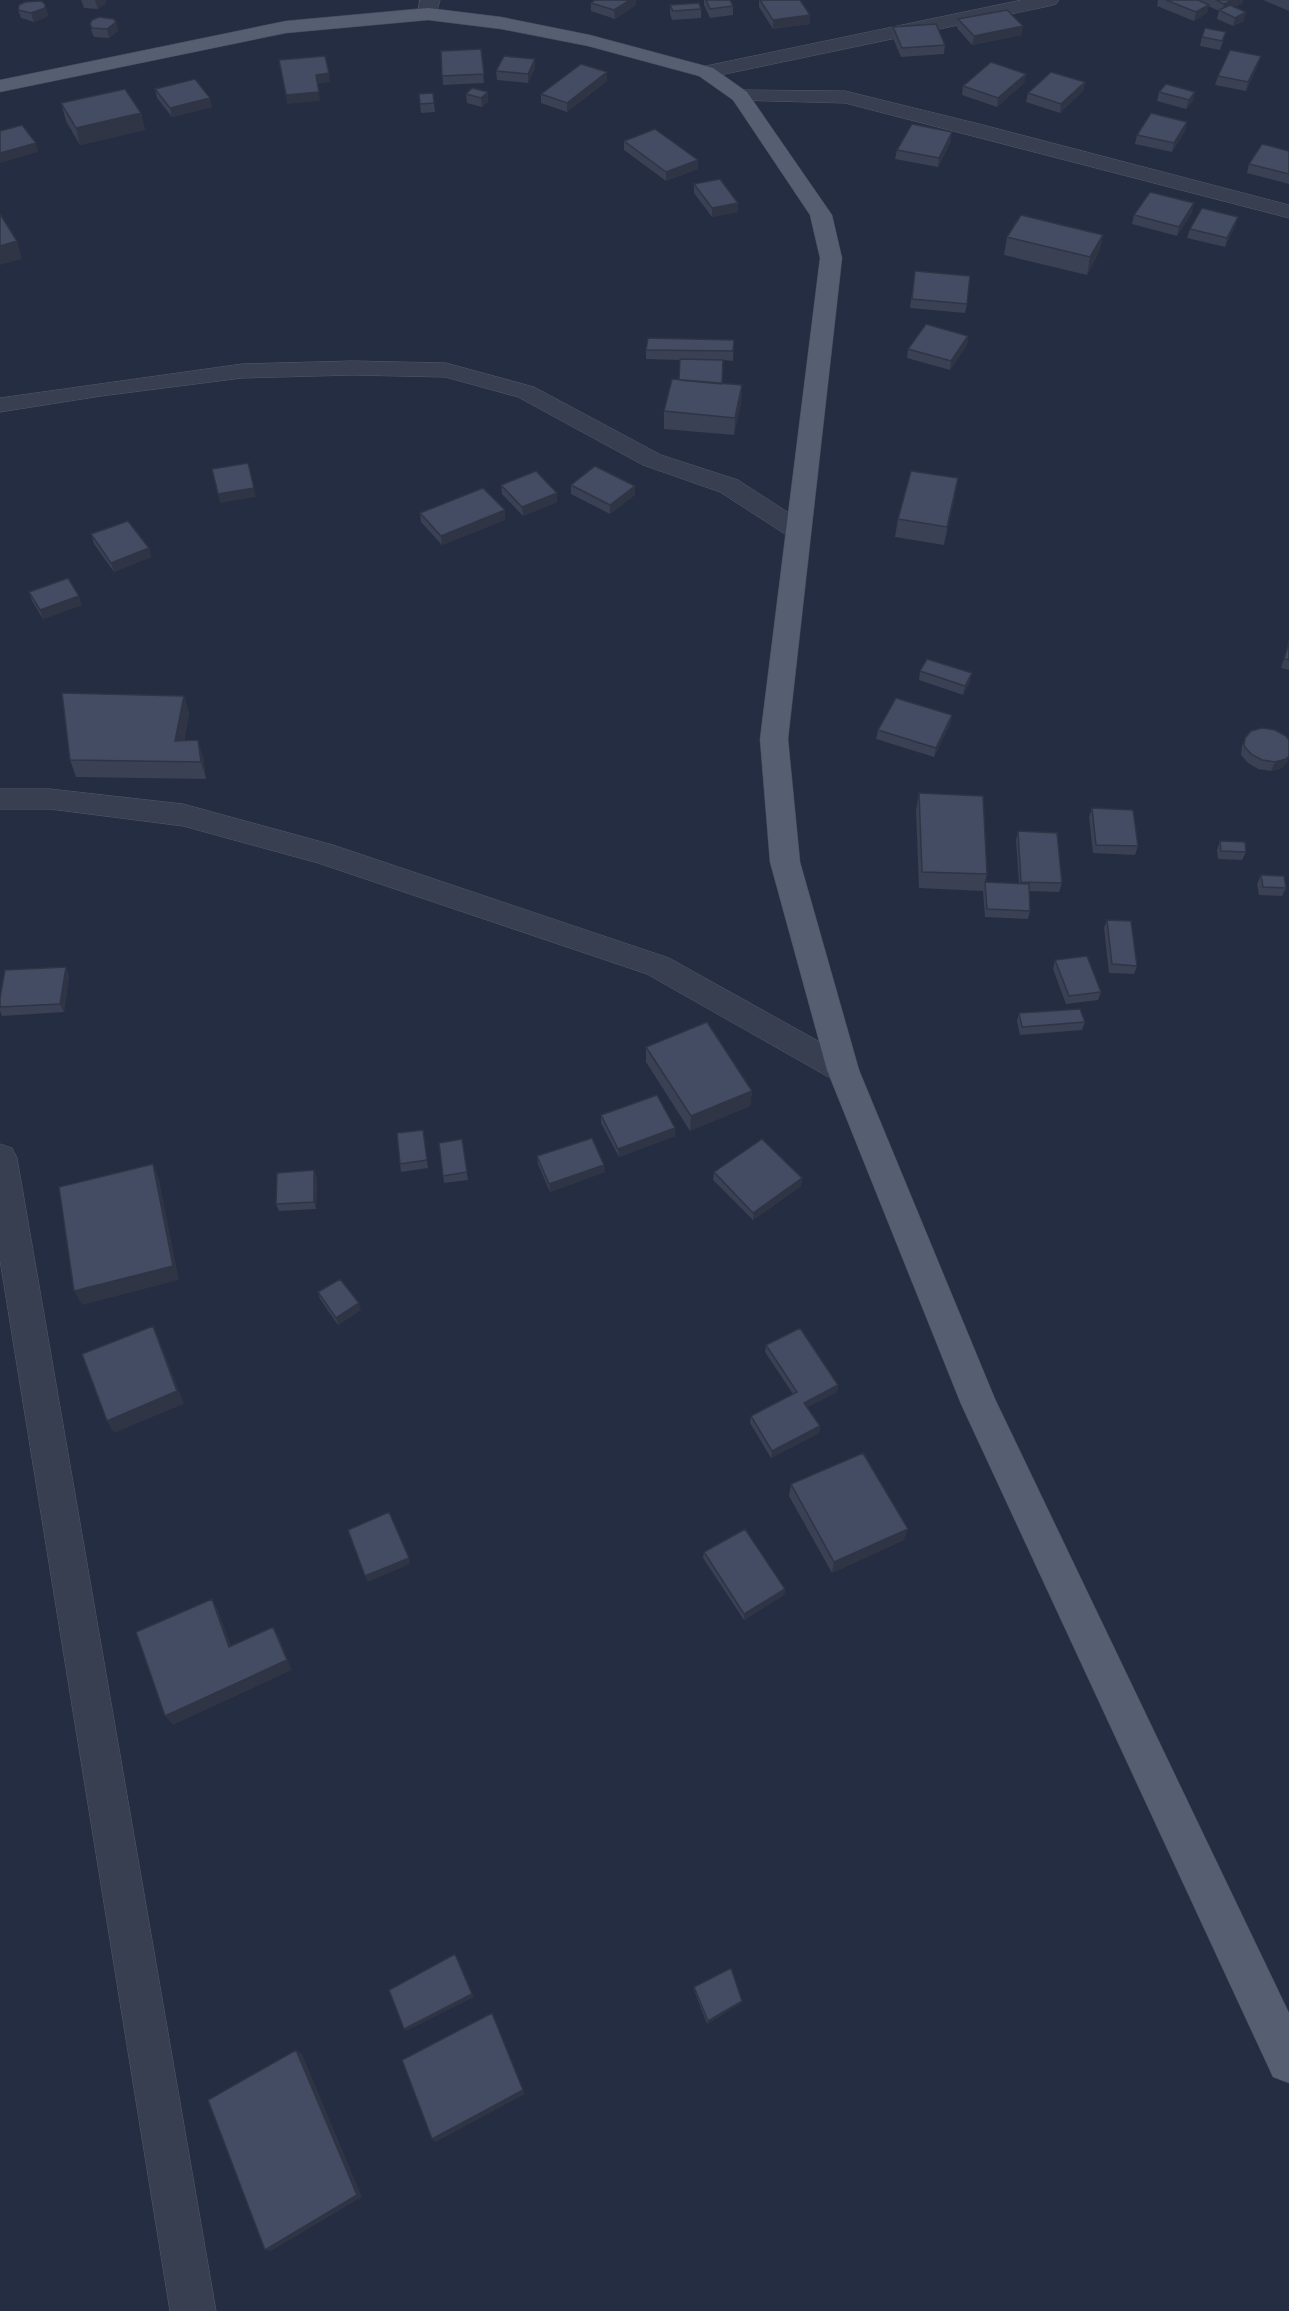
<svg xmlns="http://www.w3.org/2000/svg" width="1289" height="2311" font-family="'Noto Sans',sans-serif">
<rect width="100%" height="100%" fill="#242d41"/>
<g fill="none" stroke-linecap="round" stroke-linejoin="round">
<defs>
<path id="minor" d="M420 0H440L435 18H421L418 14Z
M1022 0H1059L1056 4 1049 6 706 78 699 76 696 72 699 68 706 66Z
M740 90 845 91 983 125 1289 205V218L845 103 733 100 730 96 733 92Z
M353 361 446 363 534 387 661 455 738 480 806 524 810 530 806 536 797 538 788 536 720 492 643 465 518 397 445 377 353 375 242 378 101 396 0 412V398L242 364Z
M0 789H50L183 804 333 845 669 958 854 1061 859 1070 854 1079 843 1083 832 1079 647 974 318 863 183 826 50 809H0Z
M0 1144 12 1148 17 1158 216 2311H170L0 1260Z"/>
<path id="primary" d="M428 8 501 17 590 35 713 68 747 92 832 215 842 258 788 739 800 862 859 1070 995 1399 1289 2013V2083L1273 2077 961 1404 827 1070 770 862 760 739 820 258 810 215 733 100 699 76 588 46 501 29 428 20 286 33 0 92V80L286 21Z"/>
</defs>
<use href="#minor" stroke="#535a6b" stroke-width="1"/>
<use href="#primary" stroke="#42485a" stroke-width="1"/>
<use href="#minor" fill="#383f51" fill-rule="evenodd"/>
<use href="#primary" fill="#565e71" fill-rule="evenodd"/>
</g>
<path fill="#3a4155" d="M81 0H106V3L98 9 84 8Z
M595 0H636V5L615 19 591 11V3Z
M704 0H730L733 6V15L710 18 704 5Z
M759 0H800L810 15V24L773 29 759 7Z
M1158 0H1243L1242 4 1234 7 1244 21 1233 26 1217 19 1219 11 1208 6 1207 13 1194 21 1157 6Z
M1263 0H1289V11Z
M670 5 701 9V18L672 20 670 14Z
M18 10 48 13 47 17 34 22 21 18Z
M958 19 1022 35 972 45 957 28Z
M116 22 118 31 109 38 94 37 92 33 90 24Z
M893 27 945 45 944 54 901 57 892 36Z
M1226 32 1220 50 1200 46 1202 37Z
M481 49 484 83 443 85 441 51Z
M535 59V68L528 83 497 80 496 71Z
M1258 65 1246 91 1215 85 1218 76Z
M607 72V81L567 112 541 103V94Z
M1026 74 1024 83 997 107 962 95 963 86Z
M1085 82 1083 91 1060 113 1026 102 1028 93Z
M155 89 212 107 172 117 157 98Z
M488 92V102L482 107 467 103 466 94Z
M1159 92H1195L1193 101 1186 109 1157 101Z
M433 93 435 112 421 113 419 94Z
M61 103 141 113 145 130 80 145 66 121Z
M1187 122 1185 131 1172 152 1135 144 1137 135Z
M624 141 698 160V169L666 181 624 150Z
M951 141 938 167 895 159 897 150Z
M1289 151V184L1247 173 1249 164Z
M694 184 738 203V212L712 217 694 193Z
M1192 212 1177 236 1132 224 1134 215Z
M1238 217 1235 226 1225 247 1187 238 1190 229Z
M1103 235 1099 252 1087 275 1004 255 1007 237Z
M915 271 967 304 965 313 910 308Z
M968 336 967 345 950 370 907 358 908 349Z
M734 340 733 361 723 360 722 384 742 385 741 403 734 435 664 429V411L679 380 680 360 646 359V350Z
M501 485 557 502 523 516 502 494Z
M571 485 635 486V495L610 514 571 494Z
M955 496 944 545 895 537 898 519Z
M505 510V520L442 545 421 522 420 513Z
M91 534 149 548 151 557 114 572 94 544Z
M29 592 82 605 43 619 32 601Z
M1289 640V670L1281 668Z
M920 671 970 682 963 695 919 680Z
M184 696 189 714 184 741 203 757 206 779 76 777 70 760Z
M952 715 950 724 934 757 876 739 878 730Z
M1245 738 1288 761 1282 768 1271 771 1258 769 1248 763 1241 755 1242 746Z
M919 793 987 874 985 882 1019 884 1016 840 1018 831 1062 883 1059 892 1029 891 1030 911 1028 919 985 917 983 891 919 888 916 810Z
M1092 808 1138 846 1135 855 1093 853 1089 817Z
M1220 841 1246 852 1242 860 1218 859 1217 850Z
M1261 875 1286 888 1282 896 1259 895 1257 884Z
M1107 920 1137 966 1134 974 1109 973 1104 928Z
M1055 960 1101 992 1098 1000 1066 1004 1053 969Z
M69 976 64 1012 2 1016 0 1011V998Z
M1019 1013 1085 1022 1082 1030 1020 1035 1017 1021Z
M646 1047 752 1091 750 1106 690 1131 646 1062Z
M601 1115 675 1136 619 1157 601 1123Z
M424 1138 428 1168 401 1172 400 1164Z
M462 1139 468 1180 444 1183 439 1143Z
M537 1156 605 1172 550 1192 538 1164Z
M314 1170 317 1178 316 1209 279 1211 276 1204Z
M714 1172 802 1178 801 1186 753 1220 713 1180Z
M318 1292 361 1310 338 1325 320 1299Z
M766 1345 838 1385 837 1392 807 1407 820 1426 819 1433 771 1458 750 1423 751 1416 793 1394 765 1352Z
M791 1484 904 1540 832 1573 789 1496Z
M704 1552 785 1589 784 1595 744 1620 703 1558Z
M694 1987 742 2001 741 2003 707 2024 694 1990Z"/>
<path fill="#2f3545" d="M95 0H106V3L98 9Z
M630 0H636V5L615 19 614 10Z
M1233 0H1243L1242 4 1224 12 1222 11 1224 4Z
M45 4 48 13 47 17 34 22 31 13Z
M1209 5 1207 13 1194 21 1196 12Z
M1246 12 1244 21 1233 26 1235 18Z
M810 15V24L773 29V20Z
M116 22 118 31 109 38 107 29Z
M1023 26 1022 35 972 45 974 36Z
M1261 56 1258 65 1246 91 1248 82Z
M535 59V68L528 83V74Z
M607 72V81L567 112V103Z
M329 73 330 82 317 84 316 75Z
M1026 74 1024 83 997 107 998 98Z
M1085 82 1083 91 1060 113 1061 104Z
M319 92 320 101 287 104 286 95Z
M488 92V102L482 107 481 98Z
M1195 92 1193 101 1186 109 1189 100Z
M210 98 212 107 172 117 170 108Z
M141 113 145 130 80 145 76 128Z
M1187 122 1185 131 1172 152 1174 143Z
M952 132 951 141 938 167 939 158Z
M36 143 38 152 0 163V153Z
M698 160V169L666 181V172Z
M738 203V212L712 217V208Z
M1194 203 1192 212 1177 236 1179 227Z
M1238 217 1235 226 1225 247 1227 238Z
M1103 235 1099 252 1087 275 1090 257Z
M17 241 22 259 0 265V246Z
M968 336 967 345 950 370 951 361Z
M742 385 741 403 734 435 735 418Z
M958 478 955 496 944 545 947 527Z
M635 486V495L610 514V505Z
M254 488 256 497 220 503 218 494Z
M557 493V502L523 516 522 507Z
M505 510V520L442 545 441 536Z
M149 548 151 557 114 572 111 563Z
M79 596 82 605 43 619 40 610Z
M972 673 970 682 963 695 965 686Z
M184 696 189 714 180 758 175 741Z
M952 715 950 724 934 757 936 748Z
M198 740 203 757 206 779 201 762Z
M1289 756 1288 761 1282 768 1271 771 1275 762Z
M66 967 69 976 64 1012 60 1004Z
M752 1091 750 1106 690 1131 691 1116Z
M675 1128V1136L619 1157 618 1149Z
M153 1164 159 1179 179 1280 82 1305 74 1291Z
M604 1165 605 1172 550 1192 549 1184Z
M314 1170 317 1178 316 1209 314 1202Z
M802 1178 801 1186 753 1220V1213Z
M359 1303 361 1310 338 1325 336 1318Z
M153 1326 159 1339 184 1404 114 1433 107 1421Z
M838 1385 837 1392 803 1410 804 1403Z
M820 1426 819 1433 771 1458 772 1451Z
M908 1529 904 1540 832 1573 834 1562Z
M409 1558 410 1564 368 1582 365 1576Z
M785 1589 784 1595 744 1620V1614Z
M212 1599 218 1610 235 1657 229 1647Z
M273 1627 279 1637 292 1670 173 1725 165 1716Z
M455 1954 474 1997 406 2031 404 2029Z
M742 2001 741 2003 707 2024 708 2021Z
M492 2013 525 2094 436 2142 432 2139Z
M296 2050 302 2054 362 2197 271 2251 265 2250Z"/>
<path fill="#434c63" stroke="#2f3545" stroke-width="1.5" d="M595 0H630L614 10 591 3Z
M706 0H730L733 6 710 9Z
M760 0H800L810 15 773 20Z
M1166 0H1198L1209 5 1196 12Z
M1216 0H1233L1224 4Z
M41 1 45 4V8L31 13 18 10 19 5 25 2Z
M699 3 701 9 673 11 670 5Z
M1230 5 1246 12 1235 18 1219 10Z
M1007 10 1023 26 974 36 958 19Z
M99 17 114 19 116 22 107 29 92 28 90 24 92 20Z
M936 24 945 45 902 48 893 27Z
M1205 28 1226 32 1222 41 1202 37Z
M481 49 484 74 442 76 441 51Z
M1230 50 1261 56 1248 82 1218 76Z
M325 56 329 73 316 75 319 92 286 95 279 60Z
M504 56 535 59 528 74 496 71Z
M991 62 1026 74 998 98 963 86Z
M581 64 607 72 567 103 541 94Z
M1051 72 1085 82 1061 104 1028 93Z
M195 79 210 98 170 108 155 89Z
M1166 84 1195 92 1189 100 1159 92Z
M472 88 488 92 481 98 466 94Z
M125 89 141 113 76 128 61 103Z
M433 93 434 103 420 104 419 94Z
M1151 113 1187 122 1174 143 1137 135Z
M912 124 952 132 939 158 897 150Z
M22 125 36 143 0 153V131Z
M655 129 698 160 666 172 624 141Z
M1262 144 1289 151V174L1249 164Z
M720 179 738 203 712 208 694 184Z
M1150 192 1194 203 1179 227 1134 215Z
M1202 208 1238 217 1227 238 1190 229Z
M0 214 17 241 0 246Z
M1021 215 1103 235 1090 257 1007 237Z
M915 271 970 276 967 304 912 299Z
M926 324 968 336 951 361 908 349Z
M648 338 734 340 733 351 646 350Z
M680 359 723 360 722 384 679 380Z
M672 379 742 385 735 418 664 411Z
M248 463 254 488 218 494 212 469Z
M595 466 635 486 610 505 571 485Z
M536 471 557 493 522 507 501 485Z
M911 471 958 478 947 527 898 519Z
M483 488 505 510 441 536 420 513Z
M128 521 149 548 111 563 91 534Z
M68 578 79 596 40 610 29 592Z
M1289 643V660L1284 659Z
M927 659 972 673 965 686 920 671Z
M62 693 184 696 175 741 198 740 201 762 70 760Z
M896 698 952 715 936 748 878 730Z
M1262 728 1275 730 1286 736 1289 740V756L1286 759 1275 762 1262 760 1251 754 1244 746 1245 738 1251 731Z
M919 793 983 796 987 874 922 872Z
M1092 808 1133 810 1138 846 1096 845Z
M1018 831 1057 833 1062 883 1021 882Z
M1220 841 1245 842 1246 852 1221 851Z
M1261 875 1284 876 1286 888 1263 887Z
M985 882 1029 884 1030 911 987 909Z
M1107 920 1131 921 1137 966 1112 964Z
M1087 956 1101 992 1069 996 1055 960Z
M66 967 60 1004 0 1007V998L5 970Z
M1080 1009 1085 1022 1022 1027 1019 1013Z
M707 1022 752 1091 691 1116 646 1047Z
M657 1095 675 1128 618 1149 601 1115Z
M423 1130 427 1160 400 1164 397 1133Z
M592 1138 604 1165 549 1184 537 1156Z
M462 1139 467 1172 443 1176 439 1143Z
M762 1139 802 1178 753 1213 714 1172Z
M153 1164 173 1266 74 1291 59 1187Z
M314 1170V1202L276 1204 277 1173Z
M340 1279 359 1303 336 1318 318 1292Z
M153 1326 177 1391 107 1421 82 1354Z
M800 1328 838 1385 804 1403 820 1426 772 1451 751 1416 797 1392 766 1345Z
M863 1453 908 1529 834 1562 791 1484Z
M389 1512 409 1558 365 1576 348 1530Z
M745 1529 785 1589 744 1614 704 1552Z
M212 1599 229 1647 273 1627 287 1660 165 1716 136 1632Z
M455 1954 472 1994 404 2029 389 1990Z
M731 1968 742 2001 708 2021 694 1987Z
M492 2013 523 2090 432 2139 402 2060Z
M296 2050 357 2195 265 2250 208 2100Z"/>
</svg>
